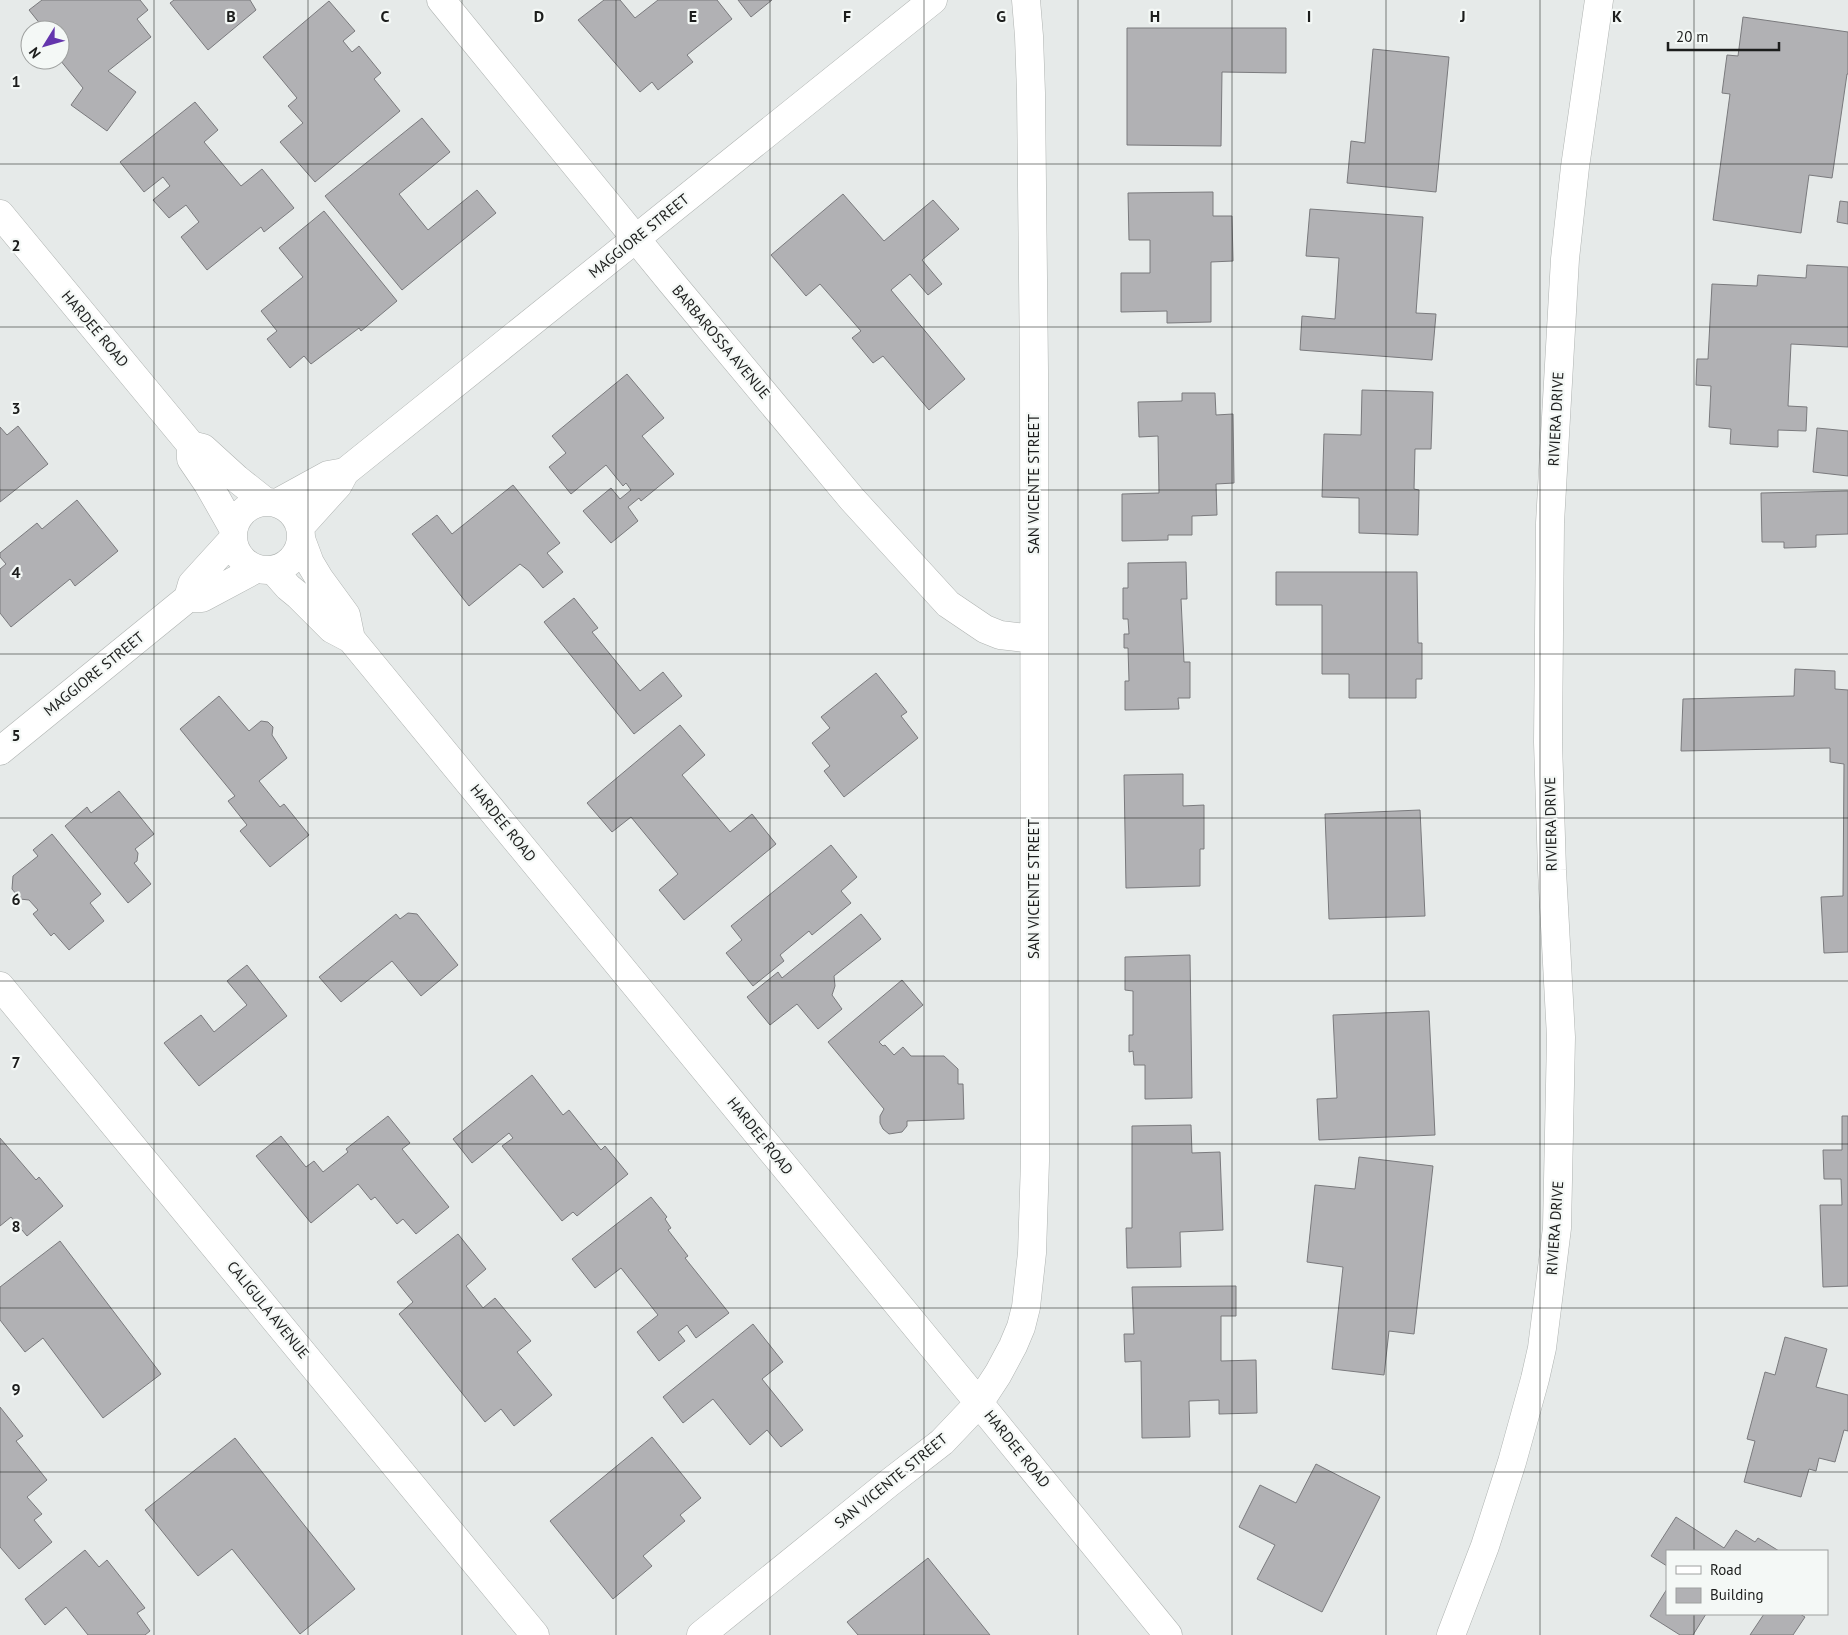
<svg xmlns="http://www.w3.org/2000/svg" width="1848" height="1635" font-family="'PT Sans',sans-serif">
<rect width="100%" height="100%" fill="#e6eae9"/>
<path fill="#b1b1b4" stroke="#7a7a7d" d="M42 0H140L148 10 137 19 151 37 108 71 136 92 107 131 71 105 83 88 60 60V30H45L29 10Z
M174 0H250L256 10 208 50 170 3Z
M604 0H620L635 18 658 0H717L732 19 687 55 693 62 658 90 652 82 640 92 578 20Z
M738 0H772L751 17Z
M329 1 355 31 343 41 352 52 359 46 381 73 374 79 400 111 315 182 280 142 303 123 288 106 297 98 263 57Z
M1743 17 1848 32V74H1847L1832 178 1809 175 1801 233 1713 220 1730 94 1722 93 1727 55 1738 56Z
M1127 28H1286V73L1222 72 1221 146 1127 145Z
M1373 49 1449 57 1436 192 1347 183 1351 141 1365 143Z
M195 102 218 130 204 142 241 186 262 169 294 208 264 232 261 227 207 270 181 237 199 222 186 205 169 218 153 200 170 186 163 177 144 192 120 162Z
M422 118 450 152 399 194 428 230 477 190 496 213 402 290 325 196Z
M1213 192V216H1232L1233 261 1211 262V322L1167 323V311L1121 312V273H1150V240H1129L1128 193Z
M843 194 884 241 933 200 959 229 922 260 942 284 928 295 910 274 891 290 965 379 929 410 883 356 873 363 852 338 861 331 820 284 806 296 771 255Z
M1840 201 1848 202V224L1837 222Z
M1310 209 1423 217 1416 313 1436 314 1432 360 1300 350 1302 316 1335 319 1339 258 1306 256Z
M324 211 397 301 361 331 359 328 311 364 304 356 290 368 267 339 277 331 261 311 303 277 279 248Z
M1807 265 1848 267V347L1791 344 1788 406 1807 407 1806 431 1778 430V447L1730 444 1731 429 1709 427 1711 386 1696 385 1697 359H1708L1712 284 1757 286 1758 275 1806 278Z
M627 374 664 418 642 436 674 474 641 501 639 498 628 507 638 521 611 543 583 511 611 488 620 499 631 490 626 483 623 486 606 465 571 494 549 467 566 453 552 436Z
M1362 390 1433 392 1431 449H1415L1414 489 1419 490 1418 535 1359 533V498L1322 497 1324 434 1361 435Z
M1182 393H1215L1216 415 1233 414 1234 483 1216 484 1217 515 1192 516V535H1168V540L1122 541V494L1159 493 1158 436 1139 437 1138 402 1182 401Z
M18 426 48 464 0 502V427L7 435Z
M1817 428 1848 431V476L1813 472Z
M513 485 560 543 547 553 563 572 543 588 529 571 520 564 469 606 412 534 437 515 452 534Z
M1848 491V534L1816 535V547L1784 548V542H1762L1761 493Z
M77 500 118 551 75 586 70 579 11 627 0 613V569L6 564 0 557V553L37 523 42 529Z
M1186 562 1187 599H1181L1184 662H1190V698H1178L1179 709 1125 710V681H1129L1128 648H1124V634H1129L1128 619H1123V588H1128V563Z
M1276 572H1417L1418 643H1422V679H1416V698H1349V674H1322V605H1276Z
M574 598 598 628 592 632 640 691 663 672 682 696 634 734 544 622Z
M1795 669 1835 671V689L1848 690V952L1824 953 1821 897 1843 896 1844 764 1830 762V748L1681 751 1683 699 1794 696Z
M876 673 907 712 901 716 918 738 844 797 824 771 830 766 812 743 830 728 821 717Z
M219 696 249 731 261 721 268 722 273 727 272 735 287 758 259 781 280 807 284 804 309 835 270 867 240 831 247 825 228 801 235 796 180 729Z
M680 725 705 755 682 775 730 832 752 814 776 844 684 920 659 890 678 874 631 817 612 832 587 803Z
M1183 774V806L1204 805V849H1200V886L1126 888 1124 775Z
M119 791 154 834 135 849 138 853 137 861 134 863 151 884 128 903 65 826 87 807 91 813Z
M1420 810 1425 916 1329 919 1325 814Z
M52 834 101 894 90 903 104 921 69 950 54 933 51 936 33 914 38 910 29 900 20 899 12 889 13 876 38 856 33 850Z
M831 845 857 877 841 891 851 903 812 935 809 931 780 955 784 961 753 986 726 953 742 940 731 926Z
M408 913 417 914 458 965 421 996 392 961 341 1002 319 977 396 914 400 919Z
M861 914 881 939 834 976 835 986 832 995 842 1009 818 1029 797 1004 770 1025 747 997 778 972 782 978Z
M1190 955 1192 1098 1145 1099V1065H1134L1133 1051 1129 1052V1035H1133V991L1125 990V957Z
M247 965 287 1016 199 1086 164 1043 201 1015 214 1032 247 1005 227 981Z
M902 980 923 1005 879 1042 883 1046 885 1045 894 1055 903 1047 911 1056H944L958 1069V1084H963L964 1119 907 1121V1126L902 1132 889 1134 883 1129 880 1123V1116L884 1109 828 1042Z
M1429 1011 1435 1135 1319 1140 1317 1099 1337 1098 1333 1015Z
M532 1075 563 1115 569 1110 601 1150 605 1146 628 1174 577 1216 573 1212 562 1221 502 1146 513 1138 509 1133 472 1163 453 1139Z
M388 1116 410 1143 402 1149 449 1207 416 1234 403 1219 397 1224 375 1197 371 1200 358 1184 311 1223 256 1156 281 1136 306 1167 314 1161 323 1172 348 1152 346 1149Z
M1842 1116H1848V1286L1823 1287 1820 1205H1842L1841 1179H1824L1823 1150H1842Z
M1191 1125 1192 1153 1220 1152 1223 1230 1180 1232 1181 1267 1127 1268 1126 1228H1132V1126Z
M0 1138 36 1180 39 1177 63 1206 27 1236 11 1217 0 1226Z
M1359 1157 1433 1166 1414 1334 1389 1331 1384 1375 1332 1369 1343 1267 1307 1262 1315 1185 1355 1189Z
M651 1197 667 1217 665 1219 671 1228 668 1230 688 1256 685 1258 729 1313 696 1338 687 1325 678 1332 685 1341 659 1361 637 1332 658 1315 621 1268 595 1288 572 1259Z
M458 1234 486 1269 466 1286 483 1308 495 1298 531 1341 517 1352 552 1395 514 1426 501 1409 485 1422 399 1314 413 1302 397 1282Z
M60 1241 161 1374 103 1418 43 1338 25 1352 0 1320V1287Z
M1236 1286V1316H1221V1361L1256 1360 1257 1413 1219 1414V1400L1189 1401 1190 1437 1142 1438 1141 1361 1125 1362 1124 1334H1134L1132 1287Z
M753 1324 783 1362 762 1379 803 1430 781 1447 767 1430 750 1445 713 1399 683 1423 663 1397Z
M1785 1337 1827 1349 1816 1387 1848 1395V1431L1844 1430 1835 1462 1819 1458 1816 1471 1809 1469 1801 1497 1744 1482 1755 1441 1747 1439 1765 1372 1775 1375Z
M0 1407 23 1436 16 1441 47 1480 27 1497 42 1514 34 1520 52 1542 19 1569 0 1547Z
M652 1437 701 1498 680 1515 685 1521 643 1556 652 1566 613 1599 550 1521Z
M235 1438 355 1589 300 1634 232 1549 198 1576 145 1510Z
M1316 1464 1380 1497 1322 1612 1257 1579 1275 1545 1239 1527 1260 1485 1296 1503Z
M1676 1517 1724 1548 1736 1530 1755 1542 1758 1538 1779 1551H1667V1566L1651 1556Z
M85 1550 99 1567 107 1560 145 1608 137 1613 150 1631 145 1635H88L66 1607 45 1625 25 1599Z
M928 1558 990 1635H858L847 1622Z
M1667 1589V1614H1706L1693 1635H1680L1650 1616Z
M1764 1614H1800L1805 1617 1793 1635H1750Z"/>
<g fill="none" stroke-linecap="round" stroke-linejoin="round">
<defs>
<path id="minor" d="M441 0 672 283 852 499 948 604 985 629 1000 635 1033 639
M0 214 191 445 203 448 237 479 266 502
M191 445V459L208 484 233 528
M233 536a34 34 0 1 1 68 0a34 34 0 1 1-68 0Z
M277 503 328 475 345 472
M300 527 338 485 345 472 933 0
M301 539 310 563 319 578 346 615 351 639
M273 570 288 587 299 596 332 629 351 639 979 1403 1168 1635
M188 598H202L256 569
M0 751 188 598 192 584 233 539
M0 986 535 1635
M701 1635 889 1483 942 1442 979 1403 998 1374 1013 1346 1021 1327 1026 1307 1032 1253 1035 1161 1034 370 1031 93 1029 36 1026 0
M1451 1635 1485 1546 1512 1462 1535 1379 1542 1348 1557 1228 1561 1037 1552 870 1548 742 1550 523 1565 259 1575 167 1599 0"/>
</defs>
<use href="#minor" stroke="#afb3b1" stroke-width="29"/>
<use href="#minor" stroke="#fff" stroke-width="28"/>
</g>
<path fill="none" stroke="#1c1d1c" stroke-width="1" stroke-opacity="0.55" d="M154 0V1635M308 0V1635M462 0V1635M616 0V1635M770 0V1635M924 0V1635M1078 0V1635M1232 0V1635M1386 0V1635M1540 0V1635M1694 0V1551M0 164H1848M0 327H1848M0 490H1848M0 654H1848M0 818H1848M0 981H1848M0 1144H1848M0 1308H1848M0 1472H1848M1694 1614V1635"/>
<g text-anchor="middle" stroke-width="4.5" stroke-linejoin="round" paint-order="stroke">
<g font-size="15" fill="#1c1d1c" stroke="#f4f8f6">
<text transform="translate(639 236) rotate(-39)" y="5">MAGGIORE STREET</text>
<text transform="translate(95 329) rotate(50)" y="5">HARDEE ROAD</text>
<text transform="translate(721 342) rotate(50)" y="5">BARBAROSSA AVENUE</text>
<text transform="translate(1556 419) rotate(-87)" y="5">RIVIERA DRIVE</text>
<text transform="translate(1034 484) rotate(-90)" y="5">SAN VICENTE STREET</text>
<text transform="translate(94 674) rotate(-39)" y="5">MAGGIORE STREET</text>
<text transform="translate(503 823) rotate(51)" y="5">HARDEE ROAD</text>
<text transform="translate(1551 824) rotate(-91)" y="5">RIVIERA DRIVE</text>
<text transform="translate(1034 889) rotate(-90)" y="5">SAN VICENTE STREET</text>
<text transform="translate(760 1136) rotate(51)" y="5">HARDEE ROAD</text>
<text transform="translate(1555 1228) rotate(-86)" y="5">RIVIERA DRIVE</text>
<text transform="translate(268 1310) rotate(51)" y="5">CALIGULA AVENUE</text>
<text transform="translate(1017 1449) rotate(51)" y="5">HARDEE ROAD</text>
<text transform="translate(891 1481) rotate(-39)" y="5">SAN VICENTE STREET</text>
</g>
</g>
<g font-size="16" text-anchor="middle" font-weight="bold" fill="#1c1d1c" stroke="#f4f8f6" stroke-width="4.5" stroke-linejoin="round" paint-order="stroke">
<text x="231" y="22">B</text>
<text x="385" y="22">C</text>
<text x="539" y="22">D</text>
<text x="693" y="22">E</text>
<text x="847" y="22">F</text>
<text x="1001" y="22">G</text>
<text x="1155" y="22">H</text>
<text x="1309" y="22">I</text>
<text x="1463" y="22">J</text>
<text x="1617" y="22">K</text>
<text x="16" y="87">1</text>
<text x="16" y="251">2</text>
<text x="16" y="414">3</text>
<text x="16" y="578">4</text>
<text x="16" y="741">5</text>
<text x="16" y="905">6</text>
<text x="16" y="1068">7</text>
<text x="16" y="1232">8</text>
<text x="16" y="1395">9</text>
</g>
<rect x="1666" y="1550" width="162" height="65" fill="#f4f8f6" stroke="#9ea09f"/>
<rect x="1676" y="1566" width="25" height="8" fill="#ffffff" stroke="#9ea09f"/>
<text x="1710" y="1575" font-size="15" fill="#1c1d1c">Road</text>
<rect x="1676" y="1588" width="25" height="15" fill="#b1b1b4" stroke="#9ea09f"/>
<text x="1710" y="1600" font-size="15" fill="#1c1d1c">Building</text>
<g transform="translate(45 45) rotate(233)"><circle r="24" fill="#f4f8f6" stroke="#9ea09f"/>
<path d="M0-4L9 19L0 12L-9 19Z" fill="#6435ad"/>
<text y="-8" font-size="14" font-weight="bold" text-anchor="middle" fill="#1c1d1c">N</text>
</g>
<path d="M1668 42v8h111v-8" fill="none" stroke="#1c1d1c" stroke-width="2.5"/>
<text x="1676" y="42" font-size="15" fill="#1c1d1c" stroke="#f4f8f6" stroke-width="4" paint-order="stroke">20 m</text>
</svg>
